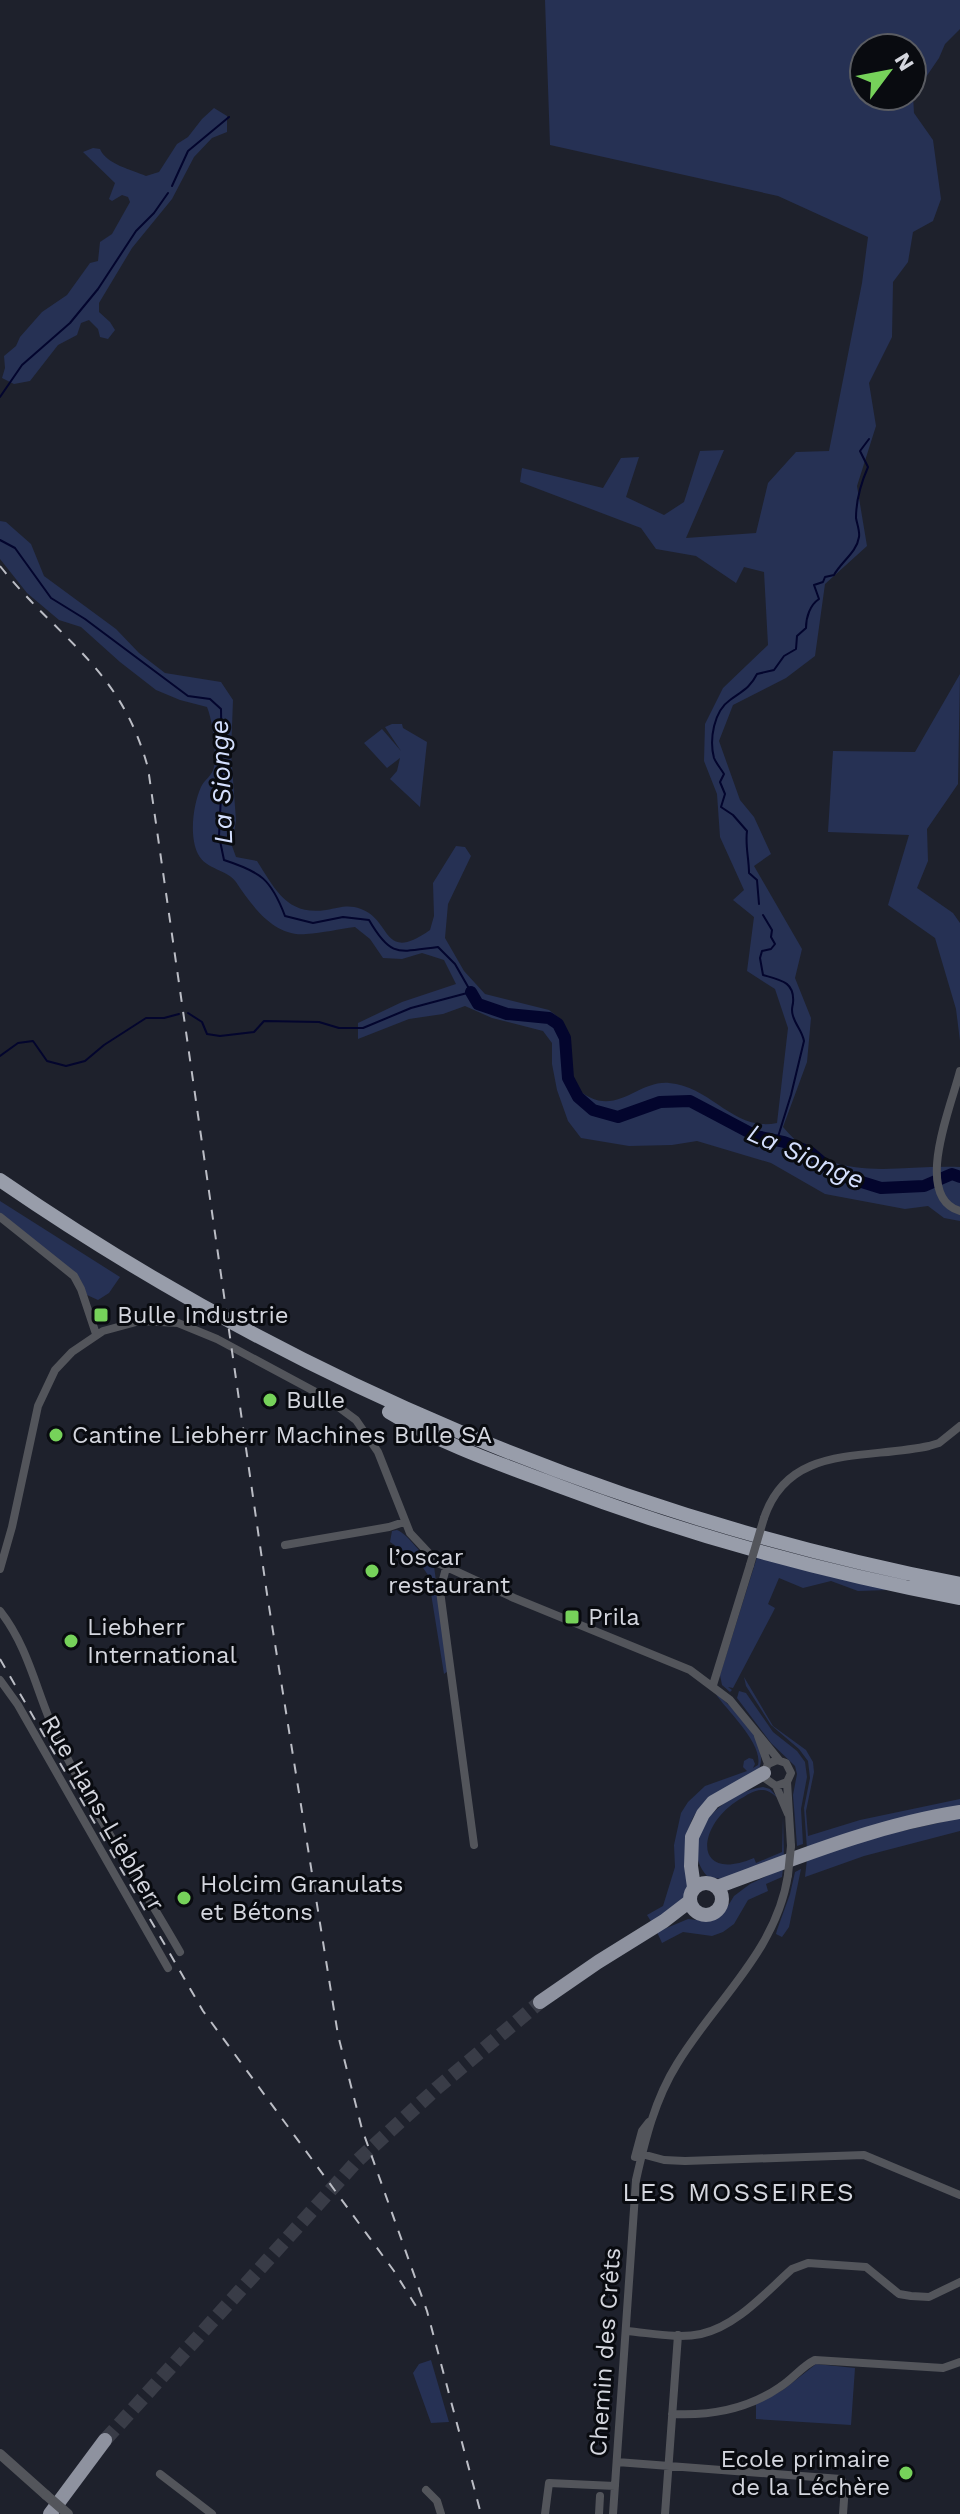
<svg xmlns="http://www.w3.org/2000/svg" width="960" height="2514" font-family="'Work Sans',sans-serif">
<rect width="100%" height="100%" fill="#1e212c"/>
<path fill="#263154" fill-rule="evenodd" d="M545 0H960V29L945 44 939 58 913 96 914 113 933 140 941 199 933 221 913 232 908 262 893 282 892 337 869 383 876 426 857 486 867 546 825 584 815 656 786 678 733 705 719 741 740 800 754 817 771 854 754 866 802 949 795 978 811 1018 807 1062 783 1127C833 1187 895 1164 960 1167V1221L944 1218 928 1206 905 1209 825 1194 771 1163 697 1141 672 1145 629 1146 581 1138 568 1121 557 1090 552 1064V1043L543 1031 492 1018 465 1006 443 1014 409 1019 358 1039V1023L402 1002 456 984 444 960 422 953 402 959 383 958 370 939 355 927C339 929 323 933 306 934 274 937 252 906 236 882 227 869 206 870 198 854 189 836 193 805 201 787 204 780 213 775 214 767 216 749 213 722 207 707L180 700 156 690 120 662 81 627 59 620 27 593 0 559V521L6 522 31 544 44 576 116 629 139 653 165 673 221 682 233 700 231 753 236 820 232 846 236 857 257 861C275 889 287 916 326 910 340 908 347 904 361 909 392 920 382 964 430 930L434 916 433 883 456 846 465 847 471 856 448 904 445 938 464 971 485 994 549 1010 563 1021 570 1054 572 1084C613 1125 634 1080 669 1083 713 1087 733 1132 777 1123L788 1028 775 989 747 971 754 917 733 900 744 890 720 837 717 794 704 761 705 724 723 688 768 645 764 572 744 567 736 583 696 556 656 549 641 528 520 482 522 468 603 488 621 458 639 457 626 497 664 515 684 502 700 451 724 450 686 538 756 533 768 483 796 452 829 451 862 283 868 237 778 196 550 145ZM864 48H912V96H864Z
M214 108 227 116V132L212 138 194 157 172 199 132 248 99 303V312L110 322 115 330 108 339 100 337 98 329 89 320 81 323 77 335 58 345 30 381 14 384 2 378 5 368 4 356 16 346 20 337 42 312 67 295 90 263 98 261 100 242 112 234 130 202 128 197 122 195 112 201 109 199 115 183 83 152 93 148 100 149C106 164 132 170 146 176L159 172 177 144 188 137 202 119Z
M960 674 958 784 927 829 928 861 917 888 953 913 960 923V1041L956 1009 935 938 888 905 909 835 828 832 833 751 915 752Z
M392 724H402L403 728 427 742 420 807 390 779 397 771 400 758 387 768 364 743 382 729 401 751 385 727Z
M0 1201 120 1277 109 1293 98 1300 87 1295 80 1279 0 1213Z
M397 1530C409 1535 422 1556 434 1566L448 1671 444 1674 428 1575 419 1562 390 1542 392 1531Z
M758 1554 888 1590 858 1591 831 1581 803 1588 779 1578 768 1604 775 1608 772 1614 733 1688 728 1687 732 1690 730 1692 722 1685 720 1675Z
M744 1677 773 1726 806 1750 813 1762 814 1772 806 1811 808 1836 860 1820 960 1799V1808L807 1849 804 1808 810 1778 808 1761 799 1749 771 1725 746 1686Z
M739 1691 746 1693 773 1732 797 1751 805 1762 807 1777 801 1809 803 1844 797 1846 793 1795 797 1774 795 1766 771 1743 737 1698Z
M715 1693C734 1708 770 1741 759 1769 738 1782 707 1794 694 1816 678 1843 696 1882 682 1900 674 1910 661 1916 652 1923L647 1915 663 1906 675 1867 674 1845 681 1813 688 1802 705 1786 747 1771 743 1767 744 1761 749 1758 753 1759 755 1764 753 1768 758 1765C763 1743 727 1711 715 1693Z
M763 1787 770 1789 778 1798C775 1796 769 1790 763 1790 755 1789 747 1795 740 1799 696 1825 692 1884 754 1858L756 1863 782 1852 783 1817 784 1858 725 1880 707 1876C674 1837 724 1792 763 1787Z
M960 1818V1831L864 1856 805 1877 807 1859 871 1838Z
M783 1868 782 1877 766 1884 768 1891 748 1900 734 1924 723 1932 712 1936 683 1932 662 1943 657 1932 688 1919 707 1921 717 1918 725 1911 734 1896 750 1884Z
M801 1869 789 1927 782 1937 776 1934 777 1930 790 1894 795 1872Z
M431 2360 449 2422 431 2423 413 2373 419 2364Z
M816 2364 855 2368 851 2425 756 2419V2404L783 2390Z"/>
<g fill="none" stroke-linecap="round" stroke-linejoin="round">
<path stroke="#03052d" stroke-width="2" d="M172 186 188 151 229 117
M0 397 22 365 70 323 98 289 136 231 154 213 168 193
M0 540 15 548 51 598 85 619 188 696 210 699 221 709 222 775 219 836 224 860C261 872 271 879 285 916L313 923 343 917 369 920C391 958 398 952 438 947L455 964 471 992 411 1008 363 1028H339L319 1022 264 1021 254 1032 220 1036 207 1034 202 1022 188 1013
M759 904 757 880 749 873C749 859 745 845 747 831L733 815 721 807 725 794 720 782 724 774C721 769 716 763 714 758 709 739 714 711 730 700 742 691 750 688 757 674L774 670 784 656 796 649 797 636 806 628C806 617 810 605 819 599L814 585 823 582 825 577 834 575C841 562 857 552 859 537 860 531 857 524 856 518 856 500 861 483 868 467L860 451 869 439
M763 915 772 930 771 937 775 944 771 949 762 951 760 958 763 975C781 980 795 982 793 1003 792 1009 791 1010 793 1016 796 1026 802 1031 804 1041L791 1095 777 1140
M0 1056 18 1043 33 1041 47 1061 66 1066 85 1061 104 1045 146 1018H164L179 1014"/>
<path stroke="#03052d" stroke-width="12" d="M471 992 478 1004 507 1014 549 1018 558 1024 565 1038 568 1078 578 1097 593 1110 618 1117 660 1102 690 1101 756 1136 784 1142 810 1152 836 1174 881 1188 924 1186 952 1174 960 1177"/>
<path stroke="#393c47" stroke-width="14" stroke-dasharray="14 7" stroke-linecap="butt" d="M105 2440 357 2161 437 2088 540 2002"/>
<path stroke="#53555b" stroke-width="8" d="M960 1071C952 1104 912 1197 960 1211
M0 1217 74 1276 81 1289 96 1334
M764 1518C789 1443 866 1460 929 1446L939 1443 960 1426
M285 1545 389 1527 404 1522
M446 1568 440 1591 474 1845
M0 1569 12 1527 38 1406 55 1370 72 1352 103 1331 140 1321 178 1323 217 1339 325 1397 356 1420 378 1452 410 1533 438 1563 514 1598 690 1670 730 1700 779 1760
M0 1611C30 1649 37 1696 58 1739 92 1811 140 1882 180 1952
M0 1680 18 1705 168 1968
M713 1685 750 1565
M758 1736 768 1764 765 1771 766 1779 776 1786 787 1782 791 1773 786 1763 777 1760 768 1764
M787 1782 791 1846
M776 1786 788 1814
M638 2153 664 2160 685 2161 864 2155 960 2195
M635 2157 642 2131 649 2122
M626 2331C651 2333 677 2339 701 2334 737 2326 766 2292 792 2269L808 2263 866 2267 899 2294 911 2296 929 2297 960 2282
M672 2414C710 2416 748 2409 780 2387 793 2379 802 2366 815 2360L943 2368 960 2362
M617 2462 841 2479 845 2486 843 2514
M160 2474 212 2514
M426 2490 437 2501 441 2514
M545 2514 549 2483 615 2486
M599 2514 600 2496
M613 2514 636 2180C645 2140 655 2099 677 2064 715 2001 776 1952 788 1875
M665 2514 678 2335"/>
<path stroke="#53555b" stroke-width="10" d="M0 2454 46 2495"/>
<path stroke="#8e929f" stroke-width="14" d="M690 1899a16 16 0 1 1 32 0a16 16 0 1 1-32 0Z
M694 1887 691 1866 692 1837 703 1814 713 1802 764 1773
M717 1887C796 1858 876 1825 960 1812
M540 2002 598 1962 664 1921 690 1901
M50 2514 105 2440"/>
<path stroke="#989daa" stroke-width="14" d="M0 1180C289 1379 615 1517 960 1584
M389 1412C441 1444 500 1464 556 1485 688 1535 822 1572 960 1598"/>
<path stroke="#bbbdc5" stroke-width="2" stroke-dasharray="10 10" stroke-linecap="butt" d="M0 566C59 640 121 668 148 768L267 1594 338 2035 362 2129 427 2311 481 2514
M0 1659 203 2011 394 2271 419 2311"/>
<path stroke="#53555b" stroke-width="8" d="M750 1565 764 1518
M788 1875 791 1846"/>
<path stroke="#53555b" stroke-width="10" d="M46 2495 68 2514"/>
</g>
<g fill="#76d25a" stroke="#090b10" stroke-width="3">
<rect x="93" y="1307" width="16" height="16" rx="4"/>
<circle cx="270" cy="1400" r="8"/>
<circle cx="56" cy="1435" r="8"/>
<circle cx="372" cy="1571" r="8"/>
<rect x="564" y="1609" width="16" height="16" rx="4"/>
<circle cx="71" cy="1641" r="8"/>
<circle cx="184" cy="1898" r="8"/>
<circle cx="906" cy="2473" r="8"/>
</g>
<g text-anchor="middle" stroke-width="6" stroke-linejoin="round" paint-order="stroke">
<g font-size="24" fill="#d4d6de" stroke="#090b10" text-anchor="start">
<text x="117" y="1323">Bulle Industrie</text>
<text x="286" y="1408">Bulle</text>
<text x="72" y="1443">Cantine Liebherr Machines Bulle SA</text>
<text x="388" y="1565">l’oscar<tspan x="388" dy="28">restaurant</tspan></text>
<text x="588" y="1625">Prila</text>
<text x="87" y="1635">Liebherr<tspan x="87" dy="28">International</tspan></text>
<text x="200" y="1892">Holcim Granulats<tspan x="200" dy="28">et Bétons</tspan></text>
<text x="890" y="2467" text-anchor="end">Ecole primaire<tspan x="890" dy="28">de la Léchère</tspan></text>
</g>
<g font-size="24" fill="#d4d6de" stroke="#090b10">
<text transform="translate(103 1813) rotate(60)" y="8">Rue Hans-Liebherr</text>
<text transform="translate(605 2352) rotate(-86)" y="8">Chemin des Crêts</text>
</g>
<g font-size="26" font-style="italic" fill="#d4dffd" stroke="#090b10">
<text transform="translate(221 782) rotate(-92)" y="9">La Sionge</text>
<text transform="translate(806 1156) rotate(24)" y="9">La Sionge</text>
</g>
<g font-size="26" letter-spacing="2" fill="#d4d6de" stroke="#090b10">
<text x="739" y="2201">LES MOSSEIRES</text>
</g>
</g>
<g transform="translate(888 72) rotate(58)"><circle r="38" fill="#090b10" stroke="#5a5c62" stroke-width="2"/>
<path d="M0-6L14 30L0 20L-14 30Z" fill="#76d25a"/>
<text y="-12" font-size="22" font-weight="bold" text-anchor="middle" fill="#d4d6de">N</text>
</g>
</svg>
